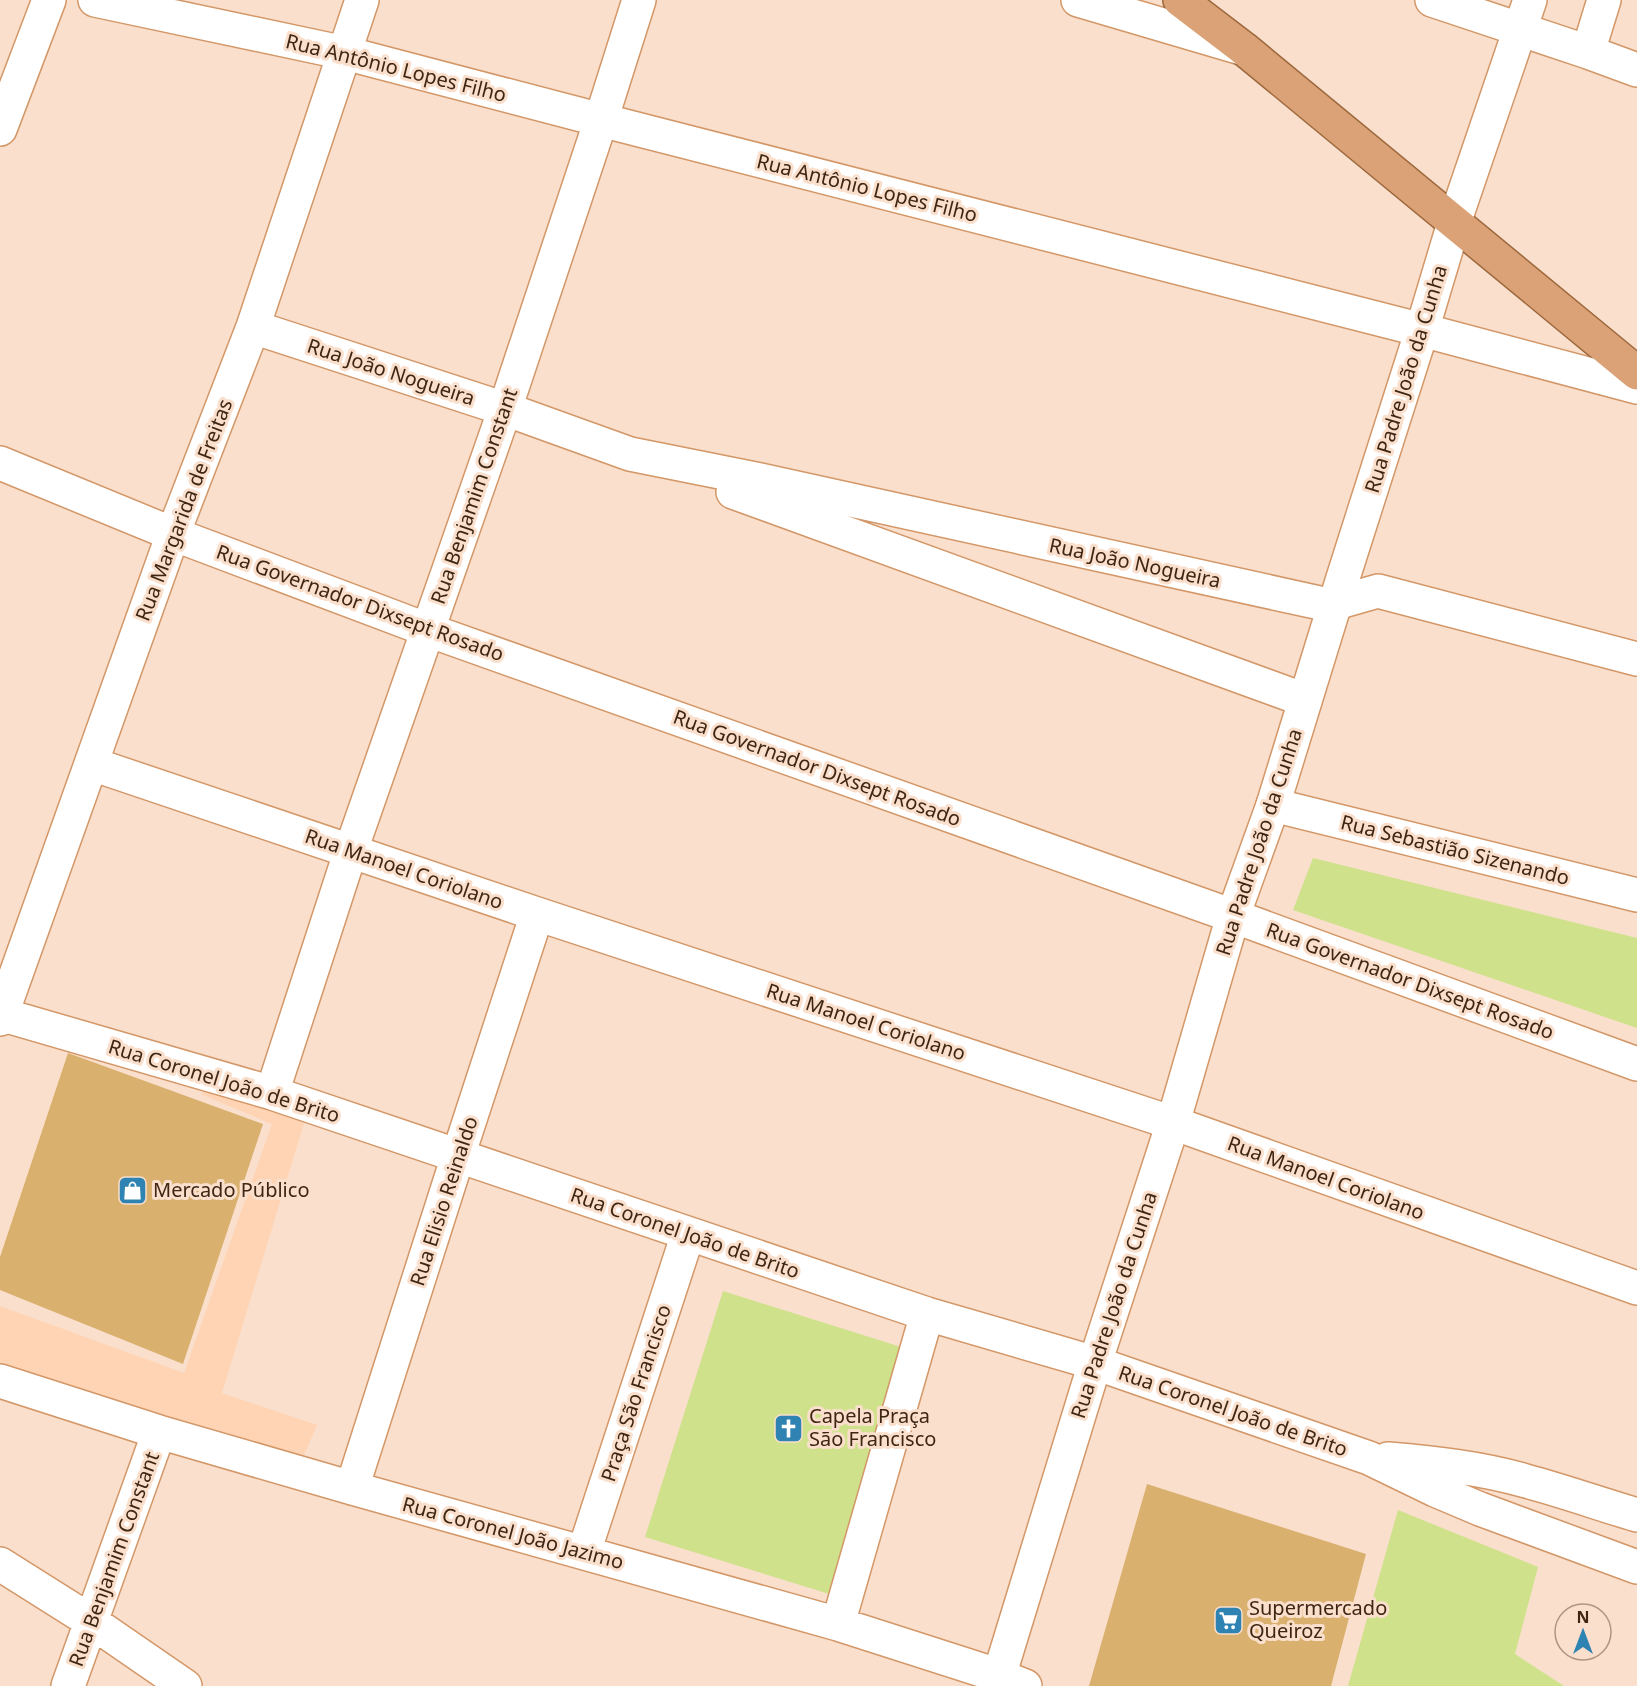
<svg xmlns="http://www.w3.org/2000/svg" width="1637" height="1686" font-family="'Noto Sans',sans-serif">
<rect width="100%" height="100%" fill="#f9dfcc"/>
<path fill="#ffd4b4" d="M208 1088 304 1123 222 1393 317 1425 301 1462 0 1368V1306L184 1373 272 1124 201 1094Z"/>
<path fill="#cfe18b" d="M1313 858 1637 938V1028L1293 910Z
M723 1291 917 1352 839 1597 645 1537Z
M1398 1510 1538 1567 1515 1654 1564 1686H1348Z"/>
<path fill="#dab06f" d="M68 1053 263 1124 183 1364 0 1290V1257Z
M1147 1484 1366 1554 1331 1686H1089Z"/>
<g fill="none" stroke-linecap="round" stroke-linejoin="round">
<defs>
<path id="minor" d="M95 0 345 53 601 120 1422 330 1637 387
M1078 0 1241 48
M1432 0 1588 52 1637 70
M1588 52 1604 0
M0 129 49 0
M253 327 505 409 630 454 760 480 1329 605 1378 591 1637 659
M0 463 173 534 428 630 1233 916 1637 1064
M733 492 1305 700
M92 764 537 914 1173 1123 1637 1288
M1273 805 1637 895
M0 1014 272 1093 927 1314 1095 1363 1369 1458 1435 1490 1480 1509 1637 1567
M0 1019 173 534 253 327 362 0
M272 1093 351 850 505 409 601 120 639 0
M0 1381 159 1432 352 1488 838 1624 1000 1676 1025 1686
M1388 1459C1435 1463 1481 1468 1526 1481 1563 1491 1600 1504 1637 1515
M352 1488 458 1156 537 914
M584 1552 688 1234
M0 1564 92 1622 185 1686
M838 1624 927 1314
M68 1686 159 1432"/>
<path id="tertiary" d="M996 1686 1095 1363 1173 1123 1233 916 1273 805 1342 581 1422 330 1454 223 1530 0"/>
<path id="trunk" d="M1180 0 1243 48 1637 373"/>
</defs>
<use href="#minor" stroke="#d39768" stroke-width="36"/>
<use href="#tertiary" stroke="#d39768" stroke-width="36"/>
<use href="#trunk" stroke="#9d683d" stroke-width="36"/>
<use href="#minor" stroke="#fff" stroke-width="33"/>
<use href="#tertiary" stroke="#fff" stroke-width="33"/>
<use href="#trunk" stroke="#daa276" stroke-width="33"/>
</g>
<defs>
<symbol id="shop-square" viewBox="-11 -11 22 22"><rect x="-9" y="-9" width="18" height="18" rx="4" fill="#2f83b3" stroke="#f9dfcc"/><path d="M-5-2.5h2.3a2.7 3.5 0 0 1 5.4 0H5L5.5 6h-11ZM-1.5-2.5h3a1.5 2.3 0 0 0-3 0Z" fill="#fff"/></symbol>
<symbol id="church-square" viewBox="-11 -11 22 22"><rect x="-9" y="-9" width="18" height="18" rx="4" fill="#2f83b3" stroke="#f9dfcc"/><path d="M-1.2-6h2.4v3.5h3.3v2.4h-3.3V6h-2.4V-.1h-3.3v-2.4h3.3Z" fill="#fff"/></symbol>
<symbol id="supermarket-square" viewBox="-11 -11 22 22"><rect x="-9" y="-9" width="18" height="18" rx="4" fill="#2f83b3" stroke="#f9dfcc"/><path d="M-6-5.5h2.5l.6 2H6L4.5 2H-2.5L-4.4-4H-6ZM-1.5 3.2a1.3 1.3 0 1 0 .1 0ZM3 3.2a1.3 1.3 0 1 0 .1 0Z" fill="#fff"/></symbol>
</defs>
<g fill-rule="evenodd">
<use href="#shop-square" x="116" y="1174" width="33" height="33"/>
<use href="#church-square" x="772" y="1412" width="33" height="33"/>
<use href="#supermarket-square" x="1212" y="1604" width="33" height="33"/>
</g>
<g text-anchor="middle" stroke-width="6" stroke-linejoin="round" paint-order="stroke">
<g font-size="20" fill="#3f2613" stroke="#f9dfcc">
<text transform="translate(396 68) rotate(14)" y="7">Rua Antônio Lopes Filho</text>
<text transform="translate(867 188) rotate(14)" y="7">Rua Antônio Lopes Filho</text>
<text transform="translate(391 372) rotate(18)" y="7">Rua João Nogueira</text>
<text transform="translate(1406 379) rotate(-73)" y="7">Rua Padre João da Cunha</text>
<text transform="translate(474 496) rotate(-71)" y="7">Rua Benjamim Constant</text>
<text transform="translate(184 510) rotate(-69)" y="7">Rua Margarida de Freitas</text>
<text transform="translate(1135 563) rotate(12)" y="7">Rua João Nogueira</text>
<text transform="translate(360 603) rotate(20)" y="7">Rua Governador Dixsept Rosado</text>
<text transform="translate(817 768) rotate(20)" y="7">Rua Governador Dixsept Rosado</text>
<text transform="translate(1259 842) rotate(-72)" y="7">Rua Padre João da Cunha</text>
<text transform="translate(1455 850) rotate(14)" y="7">Rua Sebastião Sizenando</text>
<text transform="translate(404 869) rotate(19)" y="7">Rua Manoel Coriolano</text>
<text transform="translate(1410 981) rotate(20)" y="7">Rua Governador Dixsept Rosado</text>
<text transform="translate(866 1022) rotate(18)" y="7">Rua Manoel Coriolano</text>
<text transform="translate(224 1081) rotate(17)" y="7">Rua Coronel João de Brito</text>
<text transform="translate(1326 1178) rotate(20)" y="7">Rua Manoel Coriolano</text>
<text transform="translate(444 1201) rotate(-72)" y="7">Rua Elisio Reinaldo</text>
<text transform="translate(685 1233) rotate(19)" y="7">Rua Coronel João de Brito</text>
<text transform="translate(1114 1305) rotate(-72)" y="7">Rua Padre João da Cunha</text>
<text transform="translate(636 1393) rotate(-72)" y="7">Praça São Francisco</text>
<text transform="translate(1233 1411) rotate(19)" y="7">Rua Coronel João de Brito</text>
<text transform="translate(513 1533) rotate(15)" y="7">Rua Coronel João Jazimo</text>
<text transform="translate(114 1559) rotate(-70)" y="7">Rua Benjamim Constant</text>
</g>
<g font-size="20" fill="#3f2613" stroke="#f9dfcc" text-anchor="start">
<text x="153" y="1197">Mercado Público</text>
<text x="809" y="1423">Capela Praça<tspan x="809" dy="23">São Francisco</tspan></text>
<text x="1249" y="1615">Supermercado<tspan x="1249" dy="23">Queiroz</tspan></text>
</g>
</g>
<g transform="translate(1583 1632)"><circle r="28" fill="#f9dfcc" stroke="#af9582" stroke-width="1.5"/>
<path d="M0-4.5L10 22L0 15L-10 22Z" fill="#2f83b3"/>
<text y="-9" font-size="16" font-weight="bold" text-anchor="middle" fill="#3f2613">N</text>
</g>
</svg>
